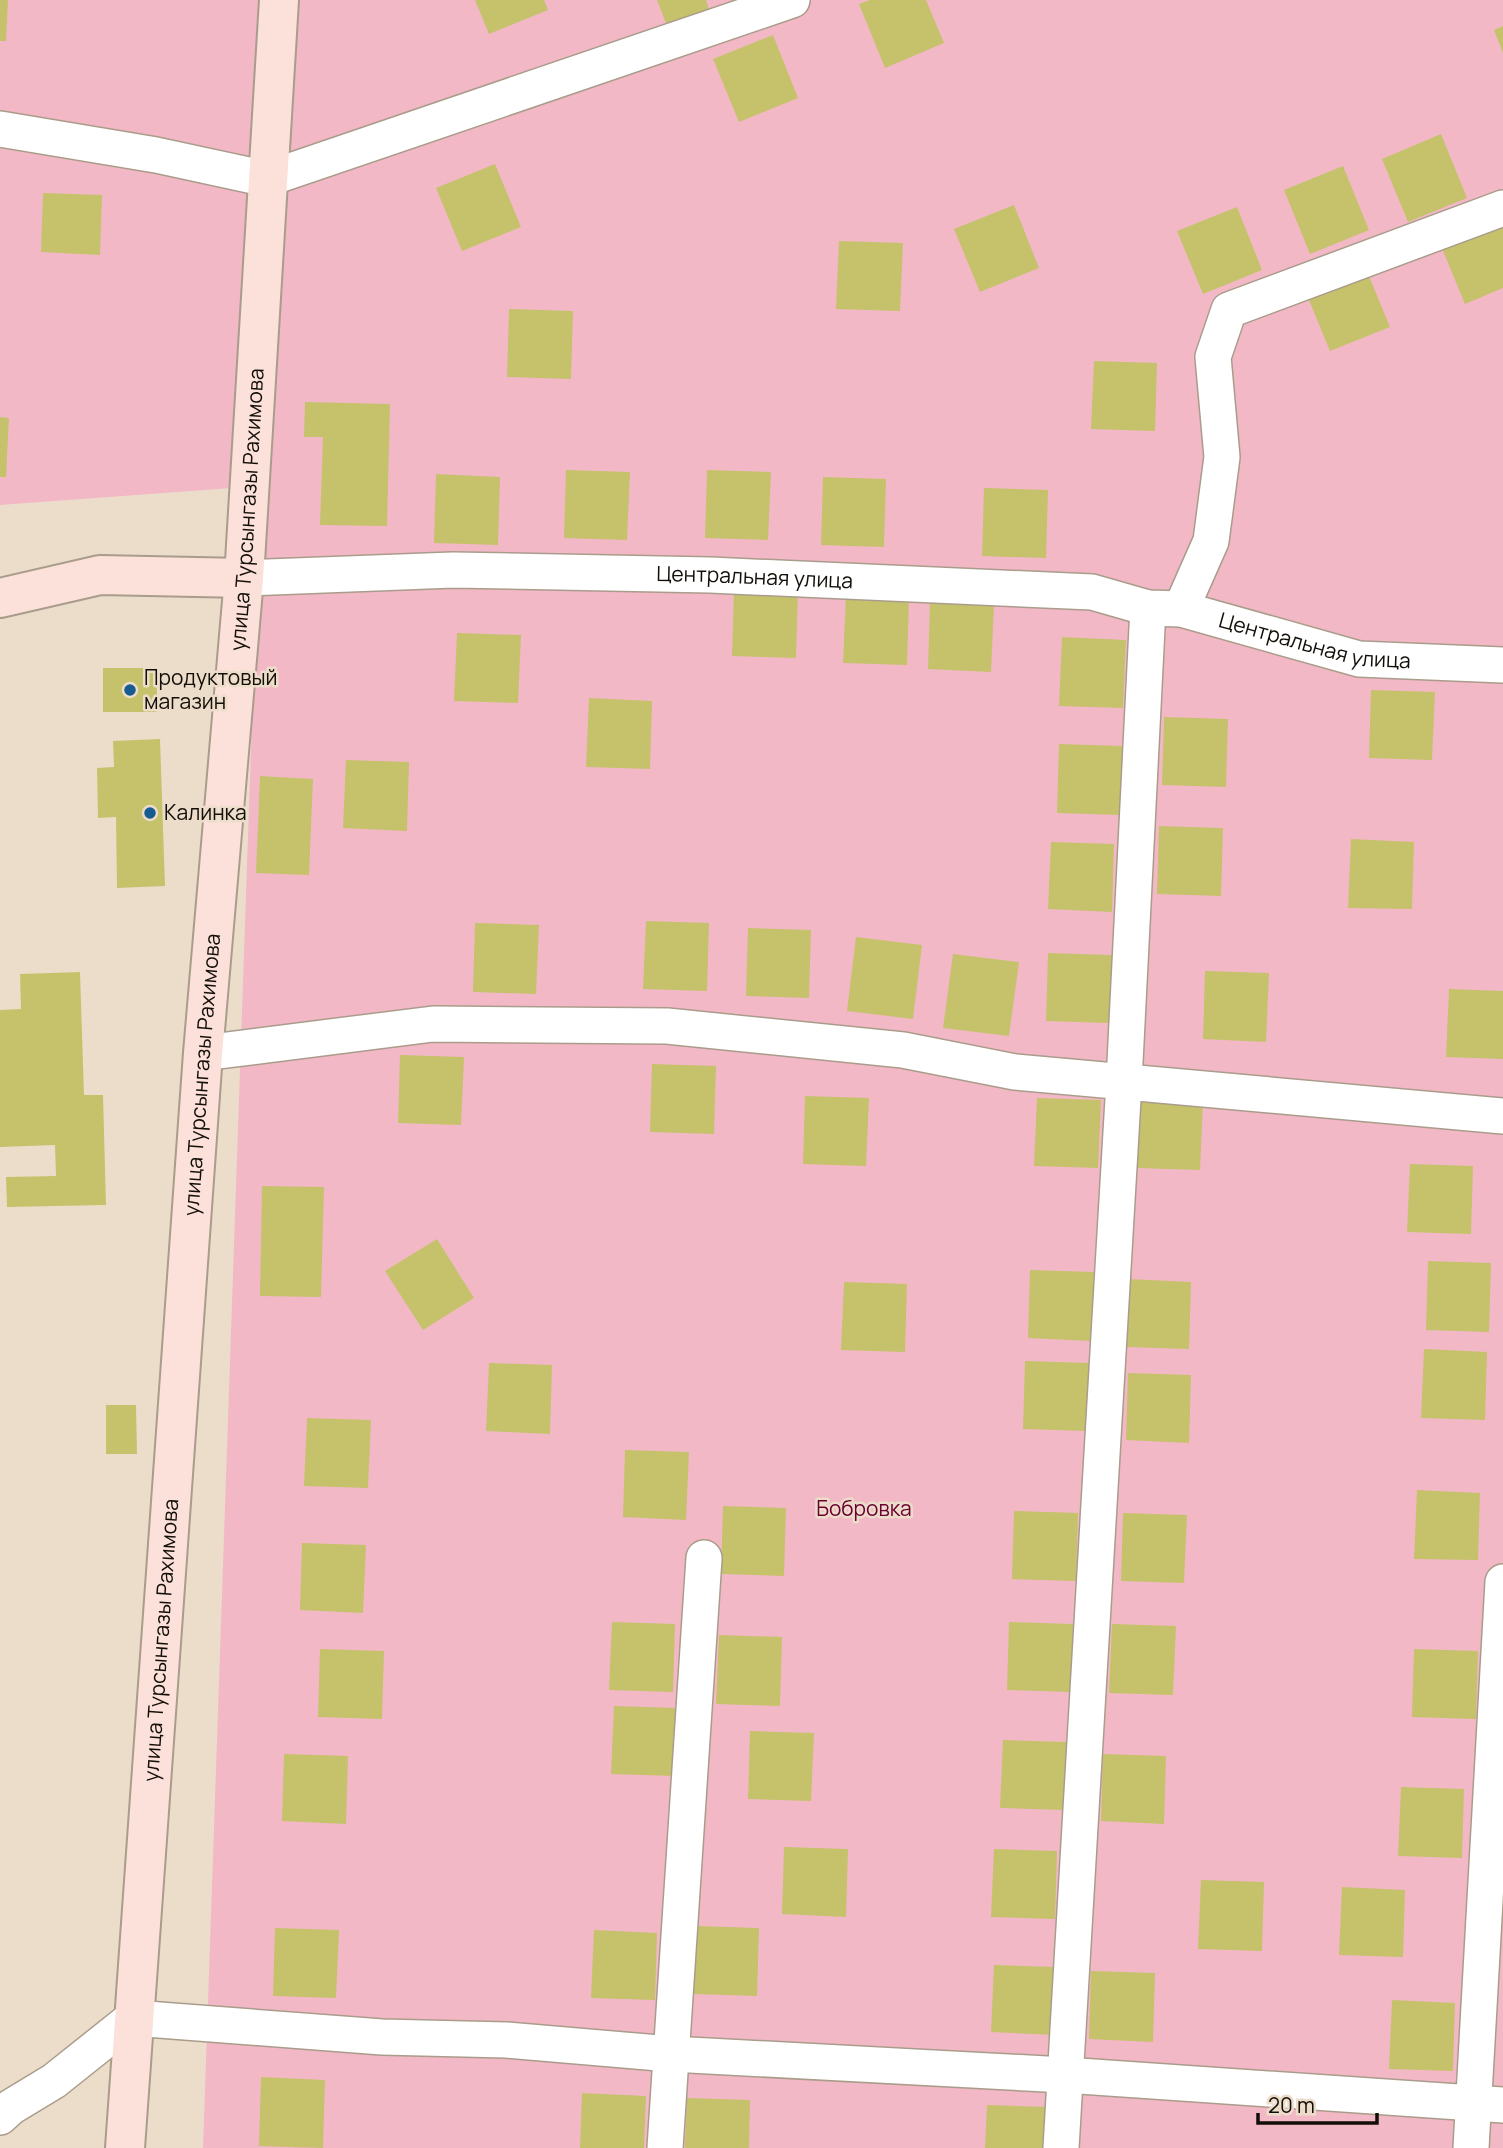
<svg xmlns="http://www.w3.org/2000/svg" width="1503" height="2148" font-family="Manrope,sans-serif">
<rect width="100%" height="100%" fill="#ecddcb"/>
<path fill="#f3b8c6" d="M0 0H1503V2148H203L260 486 0 505Z"/>
<path fill="#c5c26b" d="M0 0H8L6 41H0Z
M475 0H544L548 10 489 34Z
M657 0H706L711 16 669 31Z
M870 0H926L944 43 885 68 859 4Z
M1503 26V53L1494 30Z
M773 35 798 98 739 122 713 59Z
M1441 134 1467 198 1408 222 1382 159Z
M495 164 521 227 462 251 436 188Z
M1343 166 1369 230 1310 254 1284 190Z
M43 193 102 195 100 255 41 252Z
M1014 205 1039 268 980 292 954 229Z
M1237 207 1262 270 1203 294 1177 231Z
M1498 216 1503 228V288L1465 304 1439 241Z
M839 241 903 243 900 311 836 309Z
M1364 264 1390 327 1330 351 1304 288Z
M509 309 573 311 571 379 507 377Z
M1094 361 1157 363 1155 431 1091 429Z
M305 402 390 404 387 526 320 525 323 437H304Z
M0 417 9 418 6 477H0Z
M566 470 630 472 627 540 564 538Z
M707 470 771 472 768 540 705 538Z
M436 474 500 477 498 545 434 543Z
M823 477 886 479 884 547 821 545Z
M984 488 1048 490 1046 558 982 556Z
M734 588 798 590 796 658 732 656Z
M846 594 909 597 907 665 843 663Z
M930 602 994 604 991 672 928 669Z
M457 633 521 635 518 703 454 701Z
M1062 637 1126 640 1123 708 1059 706Z
M103 668H157V712H103Z
M1371 690 1435 692 1432 760 1369 758Z
M589 698 652 701 650 769 586 767Z
M1164 717 1228 719 1226 787 1162 785Z
M160 739 165 886 117 888 116 817 98 818 97 768 114 767 113 741Z
M1059 744 1123 746 1121 815 1057 813Z
M346 760 409 762 407 831 343 828Z
M260 776 313 779 309 875 256 873Z
M1159 826 1223 828 1221 896 1157 894Z
M1351 839 1414 842 1412 909 1348 908Z
M1051 842 1114 844 1112 912 1048 909Z
M646 921 709 923 707 991 643 989Z
M475 923 539 925 536 994 473 992Z
M748 928 811 930 809 998 746 996Z
M856 937 922 945 913 1019 847 1011Z
M1048 953 1112 955 1109 1023 1046 1021Z
M953 954 1019 962 1009 1036 943 1028Z
M1205 971 1269 973 1266 1042 1203 1039Z
M80 972 84 1095H103L106 1205 7 1207 6 1177 56 1176 55 1145 0 1147V1010L21 1009 20 974Z
M1449 989 1503 991V1059L1446 1057Z
M400 1055 464 1057 461 1125 398 1123Z
M652 1064 716 1066 714 1134 650 1132Z
M805 1096 869 1098 866 1166 803 1164Z
M1037 1098 1101 1100 1098 1168 1034 1166Z
M1139 1100 1203 1103 1200 1170 1137 1168Z
M1410 1164 1473 1166 1471 1234 1407 1232Z
M262 1186 324 1187 321 1297 260 1296Z
M437 1239 474 1298 423 1330 385 1271Z
M1428 1261 1491 1263 1489 1332 1426 1330Z
M1030 1270 1094 1272 1091 1341 1028 1338Z
M1128 1279 1191 1282 1189 1349 1126 1347Z
M844 1282 907 1284 905 1352 841 1350Z
M1424 1349 1487 1352 1485 1420 1421 1418Z
M1025 1361 1089 1363 1087 1431 1023 1429Z
M489 1363 552 1365 550 1434 486 1431Z
M1128 1373 1191 1375 1189 1443 1126 1440Z
M106 1405H136L137 1454H106Z
M307 1418 371 1420 368 1488 304 1486Z
M625 1450 689 1452 686 1520 623 1517Z
M1417 1490 1480 1493 1478 1560 1414 1559Z
M723 1506 786 1508 784 1576 721 1574Z
M1014 1511 1078 1513 1076 1581 1012 1579Z
M1123 1513 1187 1515 1184 1583 1121 1581Z
M302 1543 366 1545 363 1613 300 1610Z
M612 1622 675 1624 673 1692 609 1690Z
M1009 1622 1073 1624 1071 1692 1007 1690Z
M1112 1624 1176 1626 1173 1695 1109 1693Z
M719 1635 782 1637 780 1706 716 1704Z
M320 1649 384 1651 382 1719 318 1717Z
M1414 1649 1478 1651 1476 1719 1412 1717Z
M614 1706 677 1708 675 1776 611 1774Z
M750 1731 814 1733 811 1801 748 1799Z
M1003 1740 1066 1742 1064 1810 1000 1808Z
M284 1754 348 1756 346 1824 282 1821Z
M1103 1754 1166 1756 1164 1824 1101 1821Z
M1401 1787 1464 1789 1462 1858 1398 1856Z
M784 1847 848 1849 846 1917 782 1914Z
M994 1849 1057 1851 1055 1919 991 1917Z
M1201 1880 1264 1882 1262 1951 1198 1949Z
M1342 1887 1405 1890 1403 1957 1339 1955Z
M696 1926 759 1928 757 1996 693 1994Z
M275 1928 339 1930 336 1998 273 1996Z
M594 1930 657 1933 655 2000 591 1998Z
M994 1965 1057 1967 1055 2035 991 2032Z
M1091 1971 1155 1973 1153 2042 1089 2039Z
M1392 2000 1455 2003 1453 2071 1389 2069Z
M261 2077 325 2080 323 2148 259 2146Z
M582 2093 646 2096 644 2148H580Z
M687 2098 750 2100 749 2148H685Z
M987 2105 1051 2107 1049 2148H985Z"/>
<g fill="none" stroke-linecap="round" stroke-linejoin="round">
<defs>
<g id="street">
<path d="M0 129 156 155 267 179 792 0"/>
<path id="s1" d="M244 578 453 570 710 575 1092 592 1148 608 1181 609 1359 659 1503 665"/>
<path d="M1181 609 1211 541 1222 457 1213 357 1229 310 1503 208"/>
<path d="M203 1053 433 1024 667 1026 903 1050 1015 1072 1503 1116"/>
<path d="M0 2117 11 2107 54 2081 133 2018 382 2037 506 2040 671 2054 1065 2075 1503 2105"/>
<path d="M665 2148 704 1558"/>
<path d="M1061 2148 1124 1082 1148 608"/>
<path d="M1471 2148 1503 1582"/>
</g>
<g id="secondary">
<path d="M0 598 100 575 244 578"/>
<path id="s2" d="M125 2148 203 1053 244 578 279 0"/>
</g>
</defs>
<use href="#street" stroke="#aa9c8b" stroke-width="38"/>
<use href="#secondary" stroke="#aa9c8b" stroke-width="42"/>
<use href="#street" stroke="#fff" stroke-width="35"/>
<use href="#secondary" stroke="#fbe1d9" stroke-width="38"/>
</g>
<g fill="#165c91" stroke="#ecddcb" stroke-width="2.5">
<circle cx="130" cy="690" r="7"/>
<circle cx="150" cy="813" r="7"/>
</g>
<g text-anchor="middle" stroke-width="5" stroke-linejoin="round" paint-order="stroke">
<g font-size="21" fill="#130e08" stroke="#ecddcb">
<text dy="7" stroke="none"><textPath href="#s2" startOffset="1643">улица Турсынгазы Рахимова</textPath></text>
<text dy="7" stroke="none"><textPath href="#s1" startOffset="511">Центральная улица</textPath></text>
<text dy="7" stroke="none"><textPath href="#s1" startOffset="1078">Центральная улица</textPath></text>
<text dy="7" stroke="none"><textPath href="#s2" startOffset="1076">улица Турсынгазы Рахимова</textPath></text>
<text dy="7" stroke="none"><textPath href="#s2" startOffset="509">улица Турсынгазы Рахимова</textPath></text>
</g>
<g font-size="21" fill="#130e08" stroke="#ecddcb" text-anchor="start">
<text x="144" y="685">Продуктовый<tspan x="144" dy="24">магазин</tspan></text>
<text x="164" y="820">Калинка</text>
</g>
<g font-size="21" fill="#6d0032" stroke="#ecddcb">
<text x="864" y="1516">Бобровка</text>
</g>
</g>
<path d="M1258 2113v10h119v-10" fill="none" stroke="#130e08" stroke-width="3.5"/>
<text x="1268" y="2113" font-size="21" fill="#130e08" stroke="#ecddcb" stroke-width="5" paint-order="stroke">20 m</text>
</svg>
